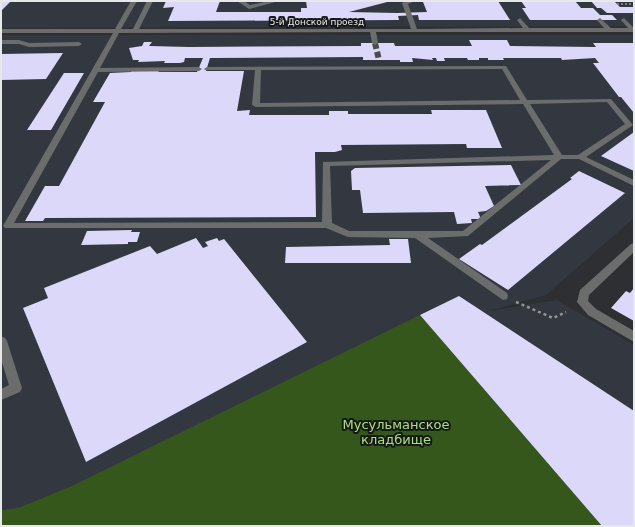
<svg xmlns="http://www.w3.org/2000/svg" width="635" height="527" font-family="'DejaVu Sans',sans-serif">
<rect width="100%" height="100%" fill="#2d2f32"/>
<path fill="#333840" d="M1 1H634V26L1 28Z
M1 35H634V218L546 295 489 311 557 300 634 345V526L74 485 18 508 1 510Z"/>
<path fill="#36571b" d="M420 315 602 526H1V510L18 508 74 485Z"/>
<path fill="#dbd8f9" d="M1 1H11L1 11Z
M166 1H220L216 12H301V8H307L306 1H391L349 12 397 13 427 12 423 2 498 1 510 20H419L418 15 398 16 399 20 168 21 174 7 163 8Z
M521 1H575L581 8H593L600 15H612L617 20H530L522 8H526Z
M591 1H614L620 7H634V13H607L601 8H597Z
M469 40H507L510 46 596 47 593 43H634V113L621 97H619L593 63H599L595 58 562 60 561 58H503L504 60H488V58H479V60H468L467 58H444L445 61H437L436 58H432L433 60 412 58 413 62H400V60H363V57L210 58 206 71H244L237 111 250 110 249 115H329V111H348V114H432L431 110H486L502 148H467L466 144 341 145 342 150 335 152H315L316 217 45 218 43 221H25L45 186H59L105 102H93L110 73 131 72 132 70H160L158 72H197L203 58H185L184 62 180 63H164L165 61 138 62 139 60H133L129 48 142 46 144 42H152L149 46 189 47 361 46V43H394L395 46H472Z
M63 53 46 79 1 80V54Z
M64 73H84L51 130H27Z
M634 132V171L601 156Z
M511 165 521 185 485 186 494 206 486 211 478 212 481 219H471L472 223 457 224 454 212 363 213 360 190H352L351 171 355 168Z
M579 171 625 193 508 290 459 259 480 244 482 245 572 179 570 178Z
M132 230 131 232H140L137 242H128V244L81 245 87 231Z
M196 238 203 248 208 246 205 242 217 238 219 241 224 239 307 342 86 462 23 308 48 298 44 288 150 246 157 254Z
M389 239H408L411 263H285L286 247 390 245Z
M634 288V321L611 308 626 291 630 293Z
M459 296 634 411V526H602L420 315Z"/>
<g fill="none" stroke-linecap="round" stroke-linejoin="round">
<path stroke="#494b4e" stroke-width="6" stroke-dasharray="6 3" stroke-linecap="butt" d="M375 43 379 60"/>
<path stroke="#929395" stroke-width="1.5" stroke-dasharray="2 2" stroke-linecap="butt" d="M617 4H634"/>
<path stroke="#929395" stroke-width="2.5" stroke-dasharray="3 3" stroke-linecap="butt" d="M516 302 553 318 566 312"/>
<path fill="#6b6d6d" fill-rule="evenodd" d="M131 1H137L121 29H133L147 1H153L139 29H411L402 3 406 1H415L408 4 417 29 523 28 517 20 520 18 529 28H604L597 20 600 18 611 28H628L621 20 624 18 634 28V32H376L378 43 375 45 372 43 370 32 119 33 100 68 199 67 202 69 199 71 98 72 14 223 322 222 323 162 554 155 523 104 256 107 252 105 255 70H205L204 69 207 67 506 66 527 100 611 99 633 125 586 157 634 180V186L579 159H561L468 236 428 238 507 293 508 296 507 299 503 300 415 238 348 237 326 228H5L3 226 113 33H1V29H115ZM502 69 520 100 260 103 261 70ZM607 102 625 124 578 155H562L530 104ZM551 160 463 231H349L332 223 330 166Z
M237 1H244L250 5 269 1H279L249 9Z
M1 40H19L29 43 79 42 82 44 79 46 29 47 19 44H1Z
M634 243V252L589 295 588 301 596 309 634 331V342L588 315 577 302 580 290 631 244Z
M1 336 5 338 7 341 22 388 20 392 1 400V389L9 385 1 359Z"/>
</g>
<g text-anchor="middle" stroke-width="4" stroke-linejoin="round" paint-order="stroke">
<g font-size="9" fill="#e7e8ea" stroke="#161718">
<text x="317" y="25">5-й Донской проезд</text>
</g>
<g font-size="13" fill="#a7e17e" stroke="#161718">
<text x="396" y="429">Мусульманское<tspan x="396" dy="15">кладбище</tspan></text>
</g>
</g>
<rect width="635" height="527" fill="none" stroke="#e7e8ea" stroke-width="4"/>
</svg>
